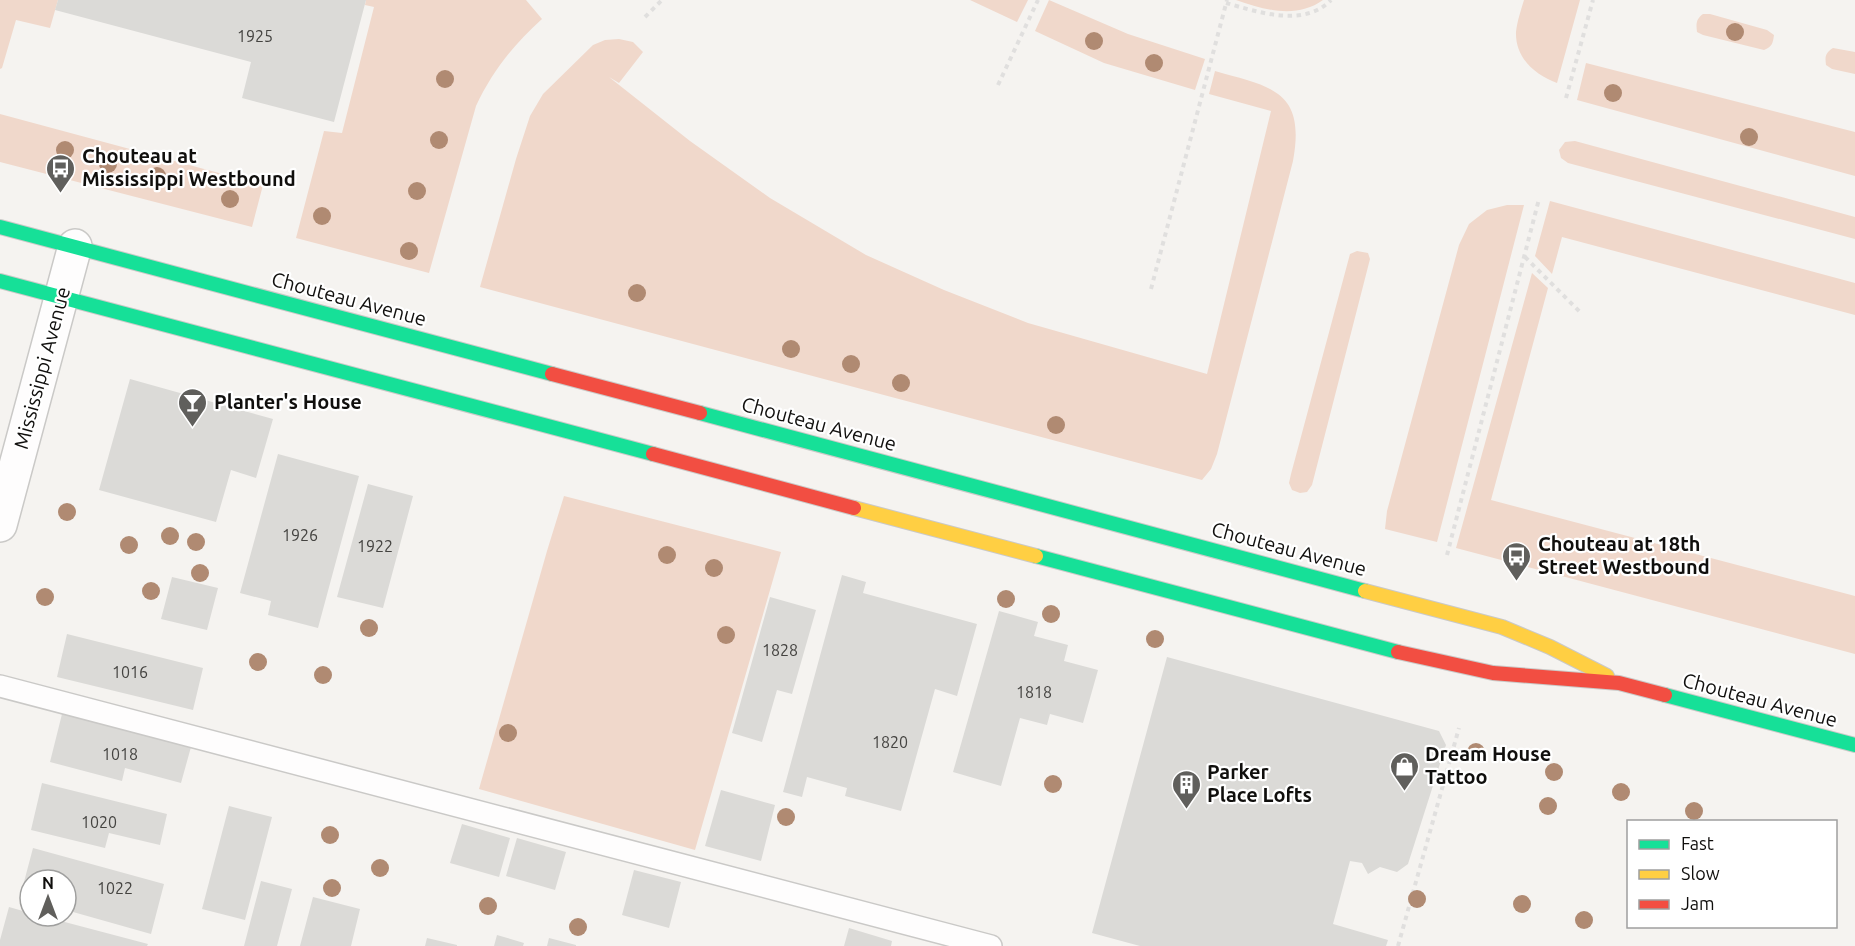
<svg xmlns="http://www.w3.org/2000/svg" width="1855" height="946" font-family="Ubuntu,sans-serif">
<rect width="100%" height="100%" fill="#f5f3f0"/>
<path fill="#f0d8cb" d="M0 0H58L50 28 16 20 2 68 0 69Z
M366 0H526L542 19C513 45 492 72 476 106L429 273 296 238 324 131 342 133 374 7 365 5Z
M970 0H1028L1017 22Z
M1049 0 1128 34 1205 59 1195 90 1104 63 1035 31Z
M1236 0H1323C1297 19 1264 10 1236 0Z
M1524 0H1580L1557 83C1535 75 1515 58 1516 32 1517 22 1521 10 1524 0Z
M1703 14H1710L1767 30 1774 35C1773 43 1772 47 1764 50L1703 35 1697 32C1696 24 1696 19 1703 14Z
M619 39 633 42 643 52 619 83 609 77 690 141 770 198 866 255 944 290 1028 323 1207 374 1271 111 1209 94 1215 71C1271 87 1306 90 1293 161L1217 454 1211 469 1202 480 480 287 516 159 530 116 543 94 593 45 605 40Z
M1833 48 1855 52V74L1832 69 1826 65C1825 57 1825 53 1833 48Z
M1586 63 1855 132V176L1577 100Z
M0 114 263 185 252 227 0 162Z
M1575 141 1855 217V239L1568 163 1561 158 1559 150 1565 142Z
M1550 201 1855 283V315L1562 237 1552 274 1535 256Z
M1507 205H1524L1437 542 1385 529 1387 511 1459 245 1469 224 1487 210Z
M1357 251 1368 253 1370 259 1312 485 1307 492 1300 493 1292 490 1289 483 1291 474 1350 254Z
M1532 273 1548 288 1491 500 1855 596V654L1456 548Z
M564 496 781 552 695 850 479 789 547 551Z"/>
<path fill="#dbdad7" d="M58 0H366L334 122 242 98 251 62 55 10Z
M130 379 273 419 256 478 231 470 216 522 99 490Z
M278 454 359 476 318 628 268 615 271 601 240 593Z
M368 484 413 496 383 608 337 597Z
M842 575 866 582 863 593 977 624 957 696 935 689 901 811 845 796 847 788 807 777 802 797 783 792Z
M172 577 218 588 207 630 161 619Z
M770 597 816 610 792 694 777 690 762 742 732 733Z
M999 611 1038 622 1034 636 1068 645 1064 661 1098 670 1083 723 1050 714 1047 725 1020 718 1001 786 953 772Z
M67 634 203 668 193 710 57 677Z
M1167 657 1439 731 1446 745 1408 864 1397 872 1380 867 1368 874 1362 863 1350 861 1333 924 1388 940 1386 946H1140L1092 933Z
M62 714 191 747 181 783 125 768 122 781 50 762Z
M42 783 167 814 160 845 109 833 105 848 31 830Z
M721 790 775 805 761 861 705 846Z
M229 806 272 817 245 920 202 909Z
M462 824 510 838 499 877 450 863Z
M517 838 566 852 555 890 506 876Z
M33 848 164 884 151 934 66 910V880H30V900L20 897Z
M634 870 681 882 669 928 622 915Z
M261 881 292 889 277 946H244Z
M313 897 360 909 351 946H300Z
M9 907 30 913V916H42L148 944 147 946H0V940Z
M849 928 892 941 891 946H844Z
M497 935 524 943 523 946H494Z
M427 938 457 945V946H425Z
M549 938 576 945V946H547Z"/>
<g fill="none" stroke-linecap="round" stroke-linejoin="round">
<defs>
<path id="lane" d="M0 686 991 946"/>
<path id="street" d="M0 525 75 246"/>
<path id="fast" d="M0 227 552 374
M0 281 653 454
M700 413 1365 591
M1036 556 1398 652
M1665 695 1855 745"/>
<path id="slow" d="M854 508 1036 556
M1365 591 1502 627 1550 647 1607 676"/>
<path id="jam" d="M552 374 700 413
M653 454 854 508
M1398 652 1493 673 1619 683 1665 695"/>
</defs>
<use href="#lane" stroke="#cac9c7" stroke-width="24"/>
<use href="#street" stroke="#cac9c7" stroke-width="36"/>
<use href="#fast" stroke="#cac9c7" stroke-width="16"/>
<use href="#slow" stroke="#cac9c7" stroke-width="16"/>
<use href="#jam" stroke="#cac9c7" stroke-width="16"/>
<path stroke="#e0dfde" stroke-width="4" stroke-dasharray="4.5 4.5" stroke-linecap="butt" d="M1226 3C1258 12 1304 28 1331 0
M645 17 662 0
M998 85 1038 0
M1566 98 1593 0
M1525 257 1581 313
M1151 289 1227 0
M1447 555 1539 199
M1398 946 1459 728"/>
<use href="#lane" stroke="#fefdfd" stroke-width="21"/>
<use href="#street" stroke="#fefdfd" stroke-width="33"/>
<use href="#fast" stroke="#16e098" stroke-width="14"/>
<use href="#slow" stroke="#ffcf43" stroke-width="14"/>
<use href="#jam" stroke="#f24e42" stroke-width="14"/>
</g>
<g fill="#b08a72">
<circle cx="1735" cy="32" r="9"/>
<circle cx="1094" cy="41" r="9"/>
<circle cx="1154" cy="63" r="9"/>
<circle cx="445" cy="79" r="9"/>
<circle cx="1613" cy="93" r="9"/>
<circle cx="1749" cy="137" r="9"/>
<circle cx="439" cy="140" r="9"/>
<circle cx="65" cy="150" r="9"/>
<circle cx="108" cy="164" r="9"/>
<circle cx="157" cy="176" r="9"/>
<circle cx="417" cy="191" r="9"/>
<circle cx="230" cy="199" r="9"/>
<circle cx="322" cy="216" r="9"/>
<circle cx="409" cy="251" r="9"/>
<circle cx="637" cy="293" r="9"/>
<circle cx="791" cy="349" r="9"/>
<circle cx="851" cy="364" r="9"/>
<circle cx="901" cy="383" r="9"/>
<circle cx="1056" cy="425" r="9"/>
<circle cx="67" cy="512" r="9"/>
<circle cx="170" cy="536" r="9"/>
<circle cx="196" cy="542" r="9"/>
<circle cx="129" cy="545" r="9"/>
<circle cx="667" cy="555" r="9"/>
<circle cx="714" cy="568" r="9"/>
<circle cx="200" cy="573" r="9"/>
<circle cx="151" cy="591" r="9"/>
<circle cx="45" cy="597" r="9"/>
<circle cx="1006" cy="599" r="9"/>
<circle cx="1051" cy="614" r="9"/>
<circle cx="369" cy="628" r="9"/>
<circle cx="726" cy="635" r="9"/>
<circle cx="1155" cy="639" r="9"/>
<circle cx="258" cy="662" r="9"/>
<circle cx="323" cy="675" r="9"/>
<circle cx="508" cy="733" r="9"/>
<circle cx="1476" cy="752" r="9"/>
<circle cx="1554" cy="772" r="9"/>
<circle cx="1053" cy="784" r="9"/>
<circle cx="1621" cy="792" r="9"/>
<circle cx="1548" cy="806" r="9"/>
<circle cx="1694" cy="811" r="9"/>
<circle cx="786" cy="817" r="9"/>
<circle cx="330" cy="835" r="9"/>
<circle cx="380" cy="868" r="9"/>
<circle cx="332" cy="888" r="9"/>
<circle cx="1417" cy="899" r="9"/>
<circle cx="1522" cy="904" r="9"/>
<circle cx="488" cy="906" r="9"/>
<circle cx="1584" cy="920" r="9"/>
<circle cx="578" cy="927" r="9"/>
</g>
<defs>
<symbol id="bus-pin" viewBox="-11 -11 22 30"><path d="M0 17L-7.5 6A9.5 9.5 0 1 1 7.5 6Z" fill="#605f5c" stroke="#fff"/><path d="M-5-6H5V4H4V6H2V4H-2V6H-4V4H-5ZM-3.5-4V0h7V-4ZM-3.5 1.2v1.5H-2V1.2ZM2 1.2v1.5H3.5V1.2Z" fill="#fff"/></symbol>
<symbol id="bar-pin" viewBox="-11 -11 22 30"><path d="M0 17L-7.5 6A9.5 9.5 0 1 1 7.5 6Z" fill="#605f5c" stroke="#fff"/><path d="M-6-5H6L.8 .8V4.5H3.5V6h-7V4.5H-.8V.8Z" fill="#fff"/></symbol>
<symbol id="shop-pin" viewBox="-11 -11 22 30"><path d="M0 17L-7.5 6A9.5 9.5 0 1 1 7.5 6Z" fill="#605f5c" stroke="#fff"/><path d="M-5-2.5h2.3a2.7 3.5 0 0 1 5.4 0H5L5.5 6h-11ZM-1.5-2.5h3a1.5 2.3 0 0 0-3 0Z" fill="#fff"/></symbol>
<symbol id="building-pin" viewBox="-11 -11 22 30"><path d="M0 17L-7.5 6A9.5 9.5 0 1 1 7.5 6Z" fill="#605f5c" stroke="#fff"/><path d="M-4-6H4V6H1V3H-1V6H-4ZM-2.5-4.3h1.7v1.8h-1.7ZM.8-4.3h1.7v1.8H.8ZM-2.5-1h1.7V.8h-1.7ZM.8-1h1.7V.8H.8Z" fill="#fff"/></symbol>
</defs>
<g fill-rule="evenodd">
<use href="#bus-pin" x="44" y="152" width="33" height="45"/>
<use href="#bar-pin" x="176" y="386" width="33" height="45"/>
<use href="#bus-pin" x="1500" y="540" width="33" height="45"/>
<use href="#shop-pin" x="1388" y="750" width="33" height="45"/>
<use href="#building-pin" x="1170" y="768" width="33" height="45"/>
</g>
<g text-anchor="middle" stroke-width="4.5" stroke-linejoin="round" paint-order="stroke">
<g font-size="16" fill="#444340">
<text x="255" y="42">1925</text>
<text x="300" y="541">1926</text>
<text x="375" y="552">1922</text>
<text x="780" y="656">1828</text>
<text x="130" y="678">1016</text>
<text x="1034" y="698">1818</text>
<text x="890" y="748">1820</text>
<text x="120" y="760">1018</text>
<text x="99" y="828">1020</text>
<text x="115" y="894">1022</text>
</g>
<g font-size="20" font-weight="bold" fill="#100f0d" stroke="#fff" text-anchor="start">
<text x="82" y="163">Chouteau at<tspan x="82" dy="23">Mississippi Westbound</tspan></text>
<text x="214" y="409">Planter's House</text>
<text x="1538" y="551">Chouteau at 18th<tspan x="1538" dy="23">Street Westbound</tspan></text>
<text x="1425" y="761">Dream House<tspan x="1425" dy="23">Tattoo</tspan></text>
<text x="1207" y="779">Parker<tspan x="1207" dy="23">Place Lofts</tspan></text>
</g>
<g font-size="20" fill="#100f0d" stroke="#fff">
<text transform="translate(349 299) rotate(15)" y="7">Chouteau Avenue</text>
<text transform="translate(42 368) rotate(-75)" y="7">Mississippi Avenue</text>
<text transform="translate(819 424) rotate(15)" y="7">Chouteau Avenue</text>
<text transform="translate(1289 549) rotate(15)" y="7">Chouteau Avenue</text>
<text transform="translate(1760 700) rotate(15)" y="7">Chouteau Avenue</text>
</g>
</g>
<rect x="1627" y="820" width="210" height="108" fill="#ffffff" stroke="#9f9f9e" stroke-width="1.5"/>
<rect x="1639" y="840" width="30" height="9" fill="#16e098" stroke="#9f9f9e" stroke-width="1.5"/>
<text x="1681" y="850" font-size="18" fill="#100f0d">Fast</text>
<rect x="1639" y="870" width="30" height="9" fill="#ffcf43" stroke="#9f9f9e" stroke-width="1.5"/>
<text x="1681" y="880" font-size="18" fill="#100f0d">Slow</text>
<rect x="1639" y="900" width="30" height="9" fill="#f24e42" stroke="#9f9f9e" stroke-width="1.5"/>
<text x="1681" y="910" font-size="18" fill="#100f0d">Jam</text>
<g transform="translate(48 898)"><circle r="28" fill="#ffffff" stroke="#9f9f9e" stroke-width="1.5"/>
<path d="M0-4.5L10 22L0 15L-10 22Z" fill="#605f5c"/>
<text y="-9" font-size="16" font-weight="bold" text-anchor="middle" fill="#100f0d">N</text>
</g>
</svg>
